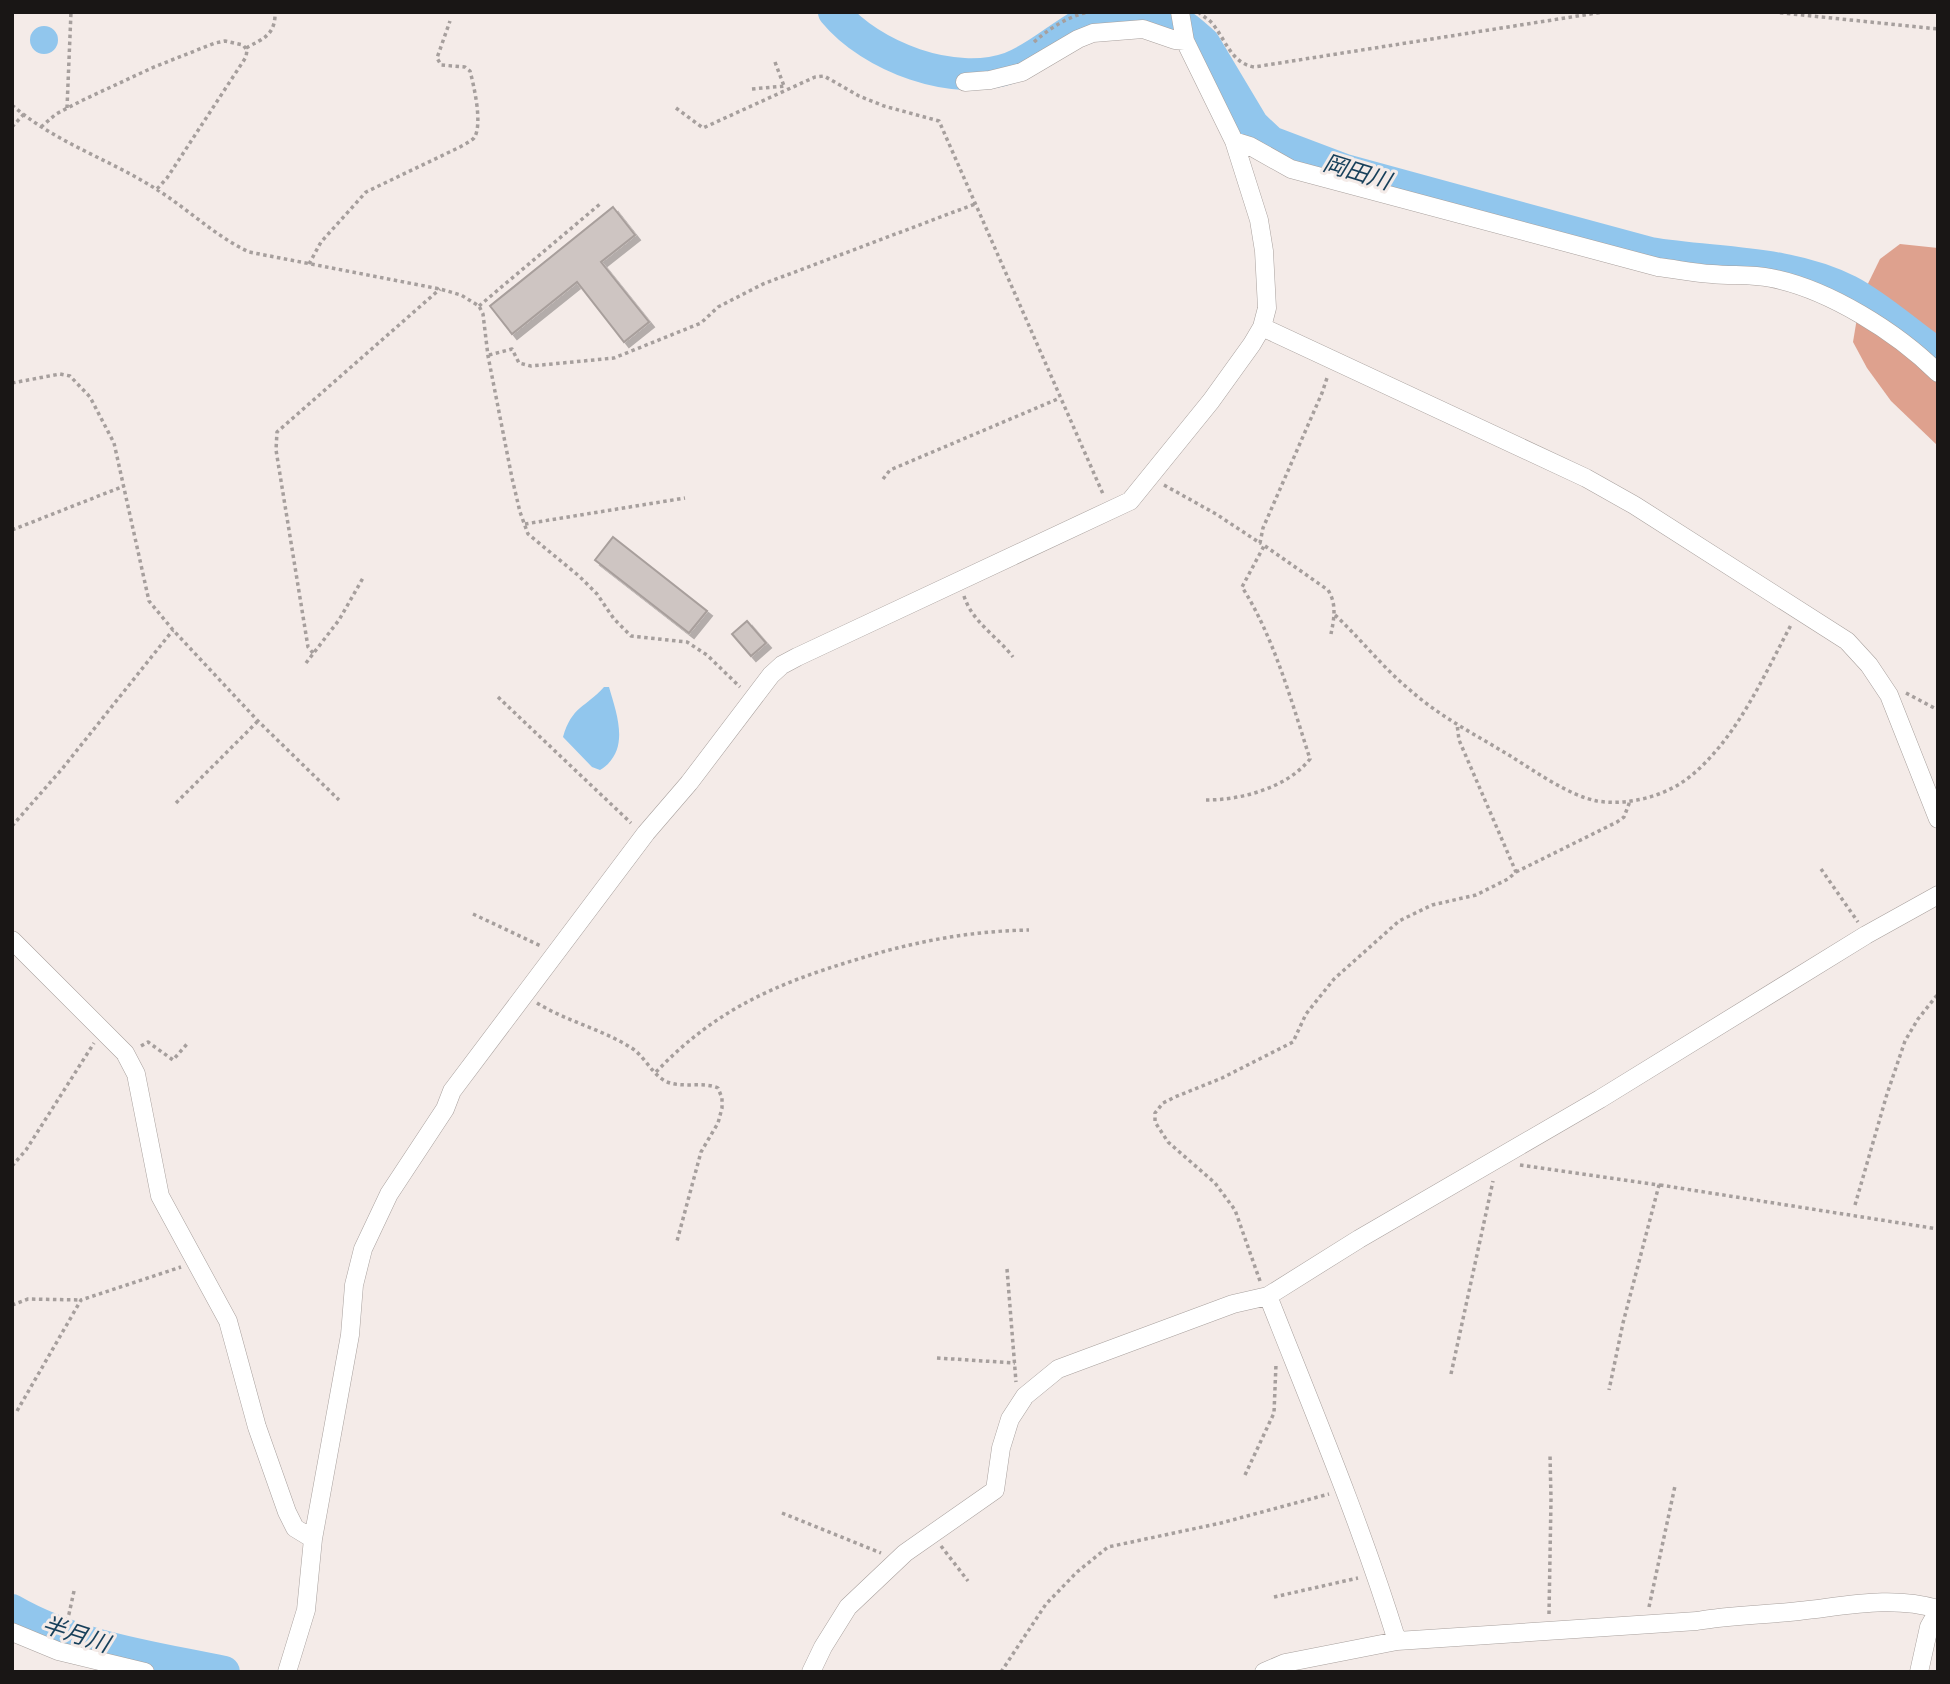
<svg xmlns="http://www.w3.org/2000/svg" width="1950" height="1684" font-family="Overpass,'Noto Sans JP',sans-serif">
<defs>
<filter id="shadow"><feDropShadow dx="5" dy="5" stdDeviation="0" flood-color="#0004"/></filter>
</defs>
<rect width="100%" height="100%" fill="#f4ebe8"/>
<path fill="#dea18e" d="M1900 244 1938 248V446L1891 401 1867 368 1853 342 1860 300 1880 259Z"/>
<path fill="#91c6ed" d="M30 40a14 14 0 1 1 28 0a14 14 0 1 1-28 0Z
M604 687H609C617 715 631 751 600 770L592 767 563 737C572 706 585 708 604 687Z"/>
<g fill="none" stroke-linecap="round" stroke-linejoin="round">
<path stroke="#91c6ed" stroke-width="32" d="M834 12C871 57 954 88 1010 68 1037 58 1058 37 1084 23 1102 14 1154 14 1174 21 1185 25 1195 35 1204 43L1253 125 1271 142 1345 170 1650 253C1717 264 1787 260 1849 291 1876 305 1903 329 1928 347L1938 358
M12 1610C76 1647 153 1657 224 1672"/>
</g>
<path fill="#cec5c2" stroke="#a89f9c" stroke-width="2" filter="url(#shadow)" d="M613 207 635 235 601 262 649 322 624 342 577 282 512 334 490 306Z
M613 537 707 611 689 633 595 560Z
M747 621 766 643 751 656 732 634Z"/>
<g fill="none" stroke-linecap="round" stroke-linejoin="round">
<defs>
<path id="street" d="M965 82 990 80 1022 72 1078 39 1093 33 1143 29 1175 40 1185 41
M1234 141 1250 146 1291 169 1658 267C1676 269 1694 273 1712 274 1732 276 1751 274 1771 278 1828 289 1897 332 1938 373
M1262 327 1586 478 1634 505 1847 641 1869 665 1889 695 1938 819
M12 940 125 1053 136 1074 160 1196 228 1321 257 1427 287 1512 295 1528 313 1539
M1268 1296C1313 1410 1361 1524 1397 1641
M12 1632 58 1651 145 1672
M287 1672 306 1610 313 1539 350 1335 354 1285 363 1249 389 1194 445 1109 452 1091 646 833 689 783 771 675 782 665 797 657 1130 501 1211 401 1252 344 1262 327 1267 308 1264 251 1259 220 1234 141 1185 41 1180 12
M811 1672 823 1647 848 1607 905 1553 995 1490 1001 1448 1010 1419 1025 1396 1058 1369 1233 1304 1268 1296 1359 1239 1600 1099 1866 935 1938 895
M1264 1672 1285 1663 1397 1641 1697 1621C1731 1615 1765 1615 1799 1611 1846 1606 1891 1595 1938 1609
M1919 1672 1929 1627 1938 1611"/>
</defs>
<use href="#street" stroke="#a8a09d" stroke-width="19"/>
<path stroke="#a69f9d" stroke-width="3.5" stroke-dasharray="3.5 3.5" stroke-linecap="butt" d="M1198 12C1203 16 1208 19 1212 23 1226 40 1231 63 1254 67L1603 12
M1773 12 1938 29
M1034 42C1050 28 1067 17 1088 12
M246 48C262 39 274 36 275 16
M775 62 784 86
M752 89 785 86
M12 105C54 142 109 159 156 189 188 209 215 236 249 252L440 289 461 295 479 306 483 314 488 356 512 478 520 512 528 534 579 576 597 594 614 619 631 636 687 642 707 655 740 687
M67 108 71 12
M676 108 703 128 815 77 824 76 859 96 884 106 939 121 1103 494
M12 127 24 114
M41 127 56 114 83 100 154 67 215 43 225 41 243 45 247 50 246 57 167 178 157 189
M309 264 321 242 366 192 460 147C465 144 470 142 474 138 483 125 474 86 470 71L465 67 441 65 437 58 450 21
M479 306 600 204
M489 355 512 349 519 363 531 366 614 358 701 323 718 307 763 284 975 204
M12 383 60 374 70 376 90 397 114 443 149 601 173 630 258 721 339 800
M883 479 890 470 1060 398
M1164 485 1216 514 1260 543 1263 528 1322 393 1328 375
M525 524 685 498
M12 530 124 486
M1265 546 1328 590C1337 604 1334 619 1331 634
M964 596C972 622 997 636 1013 657
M1335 615C1361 639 1382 667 1410 690 1440 717 1478 736 1512 757 1536 772 1570 796 1597 801 1629 806 1667 796 1692 775 1738 736 1763 677 1791 625
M313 653 308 647 276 450 277 432 440 289
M306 663 339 620 363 578
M1906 693 1938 710
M498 697 631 823
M1206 800C1241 800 1287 788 1310 759 1292 703 1274 637 1242 587L1264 546
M176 803 258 721
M12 826 62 769 173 630
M1821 869 1858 922
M1516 872 1617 822 1624 817 1630 801
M473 914 541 946
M537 1003C566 1021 601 1029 630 1047 644 1055 651 1073 665 1081 681 1089 702 1081 718 1088L722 1098V1108L718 1123 701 1152 677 1241
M141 1046 148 1042 173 1060 187 1044
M656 1072C715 1010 775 984 855 960 912 942 969 931 1029 930
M1520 1165 1659 1185 1623 1323 1609 1390
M12 1166 26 1150 94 1043
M1660 1185 1938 1229
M1855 1205 1887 1094 1905 1041 1918 1019 1938 994
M1007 1269 1016 1382
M1260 1281 1235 1210 1215 1183 1168 1142 1155 1122V1113L1163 1103 1175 1097 1222 1078 1293 1042 1306 1014 1334 979 1399 921 1432 905 1476 895 1508 879 1516 872 1459 740 1457 724
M12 1305 28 1299 81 1300
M937 1358 1015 1363
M1451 1374 1493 1181
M17 1411 81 1300 181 1267
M1245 1475 1274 1413 1276 1364
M782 1513 881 1553
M941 1546 968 1581
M1274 1597 1358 1578
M1649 1607 1675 1486
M1549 1614 1551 1499 1550 1455
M60 1634 69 1614 74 1591
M1001 1672 1046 1604 1077 1572 1108 1547 1221 1523 1329 1494"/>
<use href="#street" stroke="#fff" stroke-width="18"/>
</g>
<g text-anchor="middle" stroke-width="6" stroke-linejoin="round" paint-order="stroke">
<g font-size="23" font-style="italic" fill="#163f5a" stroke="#f4ebe8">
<text transform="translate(1357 172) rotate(17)" y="8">岡田川</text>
<text transform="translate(76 1634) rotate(18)" y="8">半月川</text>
</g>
</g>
<rect width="1950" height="1684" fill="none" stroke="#191615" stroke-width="28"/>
</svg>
